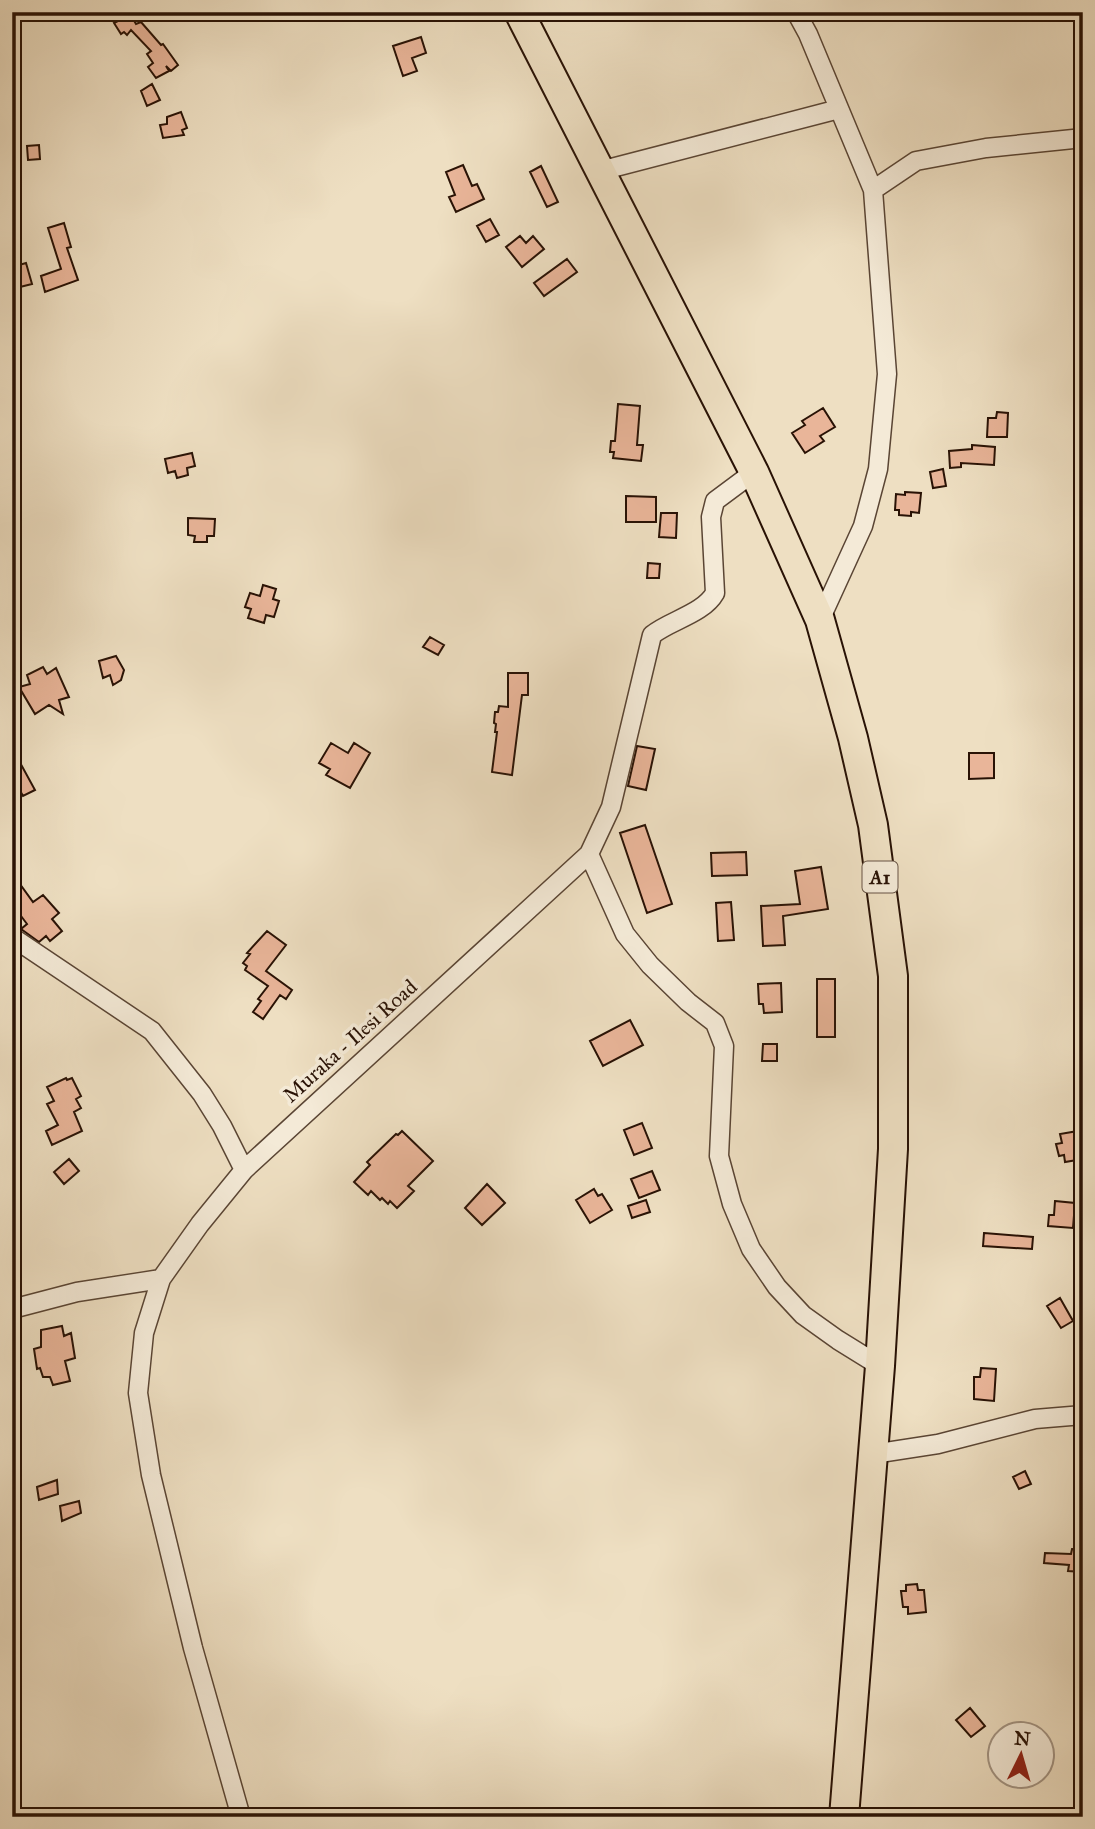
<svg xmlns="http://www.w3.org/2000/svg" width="1095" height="1829" font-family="'IM FELL Great Primer',serif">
<rect width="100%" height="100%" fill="#eedfc2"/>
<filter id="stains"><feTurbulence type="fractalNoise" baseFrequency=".00286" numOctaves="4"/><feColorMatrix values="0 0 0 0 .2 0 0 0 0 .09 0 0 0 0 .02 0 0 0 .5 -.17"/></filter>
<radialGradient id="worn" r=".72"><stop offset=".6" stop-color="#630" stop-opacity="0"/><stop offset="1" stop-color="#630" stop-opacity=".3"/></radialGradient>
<path fill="#e9b599" stroke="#291205" stroke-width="2" d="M122 12H129L136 24 141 22 161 45 163 44 178 65 171 71 166 66 169 71 156 78 148 67 153 63 147 54 151 51 131 30 127 35 124 32 121 34 114 23 118 21 116 16Z
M421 37 426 53 412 58 417 71 403 76 393 46Z
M152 84 160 100 147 106 141 91Z
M181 112 187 128 182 130 184 135 163 138 160 125 167 124V117Z
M39 145 40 159 28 160 27 146Z
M463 165 472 186 477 184 484 199 456 212 449 197 455 195 446 172Z
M541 166 558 202 547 207 530 172Z
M490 219 499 235 486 242 477 226Z
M64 223 71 247 67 248 78 280 45 292 41 276 61 269 48 228Z
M520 236 526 243 533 236 544 249 522 267 506 247Z
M567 259 577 272 544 296 534 283Z
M26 263 32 284 12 289V267Z
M618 404 640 406 637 445H643L641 461 613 458 614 452H610L611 441H615Z
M823 408 835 427 820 436 824 441 805 453 792 433 805 425 802 421Z
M997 412 1008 413 1007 437H987L988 418H996Z
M972 445 995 447 994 465 961 463V467L950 468 949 451 972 449Z
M192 453 195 466 187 468 188 475 177 478 175 471 168 473 165 459Z
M943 469 946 486 933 488 930 472Z
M905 492 921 493 919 513 911 512V516L899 515V510H895L896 494 905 495Z
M626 496 656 497V522H626Z
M661 513H677L676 538 659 537Z
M188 518 215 519 214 536H207V542H194L195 536 188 535Z
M648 563 660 564 659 578H647Z
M263 585 276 589 273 599 279 601 274 617 266 615 264 623 248 618 251 609 245 607 250 593 260 596Z
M430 637 444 645 438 655 423 647Z
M116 656 124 670 121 680 113 685 110 675 103 678 99 661Z
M43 667 47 674 56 668 69 697 59 700 63 714 49 705 35 714 19 687 30 684 27 675Z
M508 673H528V695H522L512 775 492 772 497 732H495L496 724 494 723 495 712H498L499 706 508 707Z
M331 743 348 753 354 743 370 753 350 788 326 775 330 769 319 763Z
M637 746 655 749 646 790 628 786Z
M12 748 35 790 23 796 12 776Z
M969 753H994V778L969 779Z
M645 825 672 904 647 913 620 833Z
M746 852 747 875 712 876 711 853Z
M821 867 828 909 783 916 785 945 763 946 761 906 800 904 795 871Z
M12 873 33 902 43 895 59 913 52 919 62 931 50 941 46 936 39 942 21 929 27 924 12 904Z
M731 902 734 940 718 941 716 903Z
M267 931 286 945 266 971 292 990 286 999 280 995 263 1019 253 1012 261 1001 258 999 268 986 245 970 247 966 243 963 250 954 247 953Z
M817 979H835V1037H817Z
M781 983 782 1012 764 1013 763 1004H759L758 984Z
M630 1020 643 1045 603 1066 590 1041Z
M763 1044H777V1061H762Z
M66 1078 67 1080 72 1078 81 1096 76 1099 81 1108 74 1112 82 1131 52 1145 46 1131 58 1125 47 1104 54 1101 47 1087Z
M642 1123 652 1148 634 1155 624 1130Z
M402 1131 433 1161 408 1186 414 1191 397 1208 390 1201 388 1204 382 1198 380 1200 371 1191 368 1195 354 1182 370 1165 367 1162 396 1134 398 1135Z
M1078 1131 1083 1159 1065 1162 1064 1155 1059 1156 1056 1144 1062 1143 1060 1134Z
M69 1159 79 1171 64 1184 54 1172Z
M652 1171 660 1190 639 1198 631 1179Z
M487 1184 505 1203 482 1225 465 1208Z
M594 1189 598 1196 602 1194 612 1210 590 1223 576 1200Z
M646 1200 650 1212 632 1218 628 1206Z
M1055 1201 1075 1203 1073 1228 1048 1226 1049 1215H1054Z
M984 1233 1033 1237 1032 1249 983 1246Z
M1060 1298 1073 1321 1061 1328 1047 1306Z
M62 1326 64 1336 71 1333 75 1358 65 1361 70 1381 53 1385 50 1377H43L40 1368 37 1369 34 1349 41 1347V1330Z
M981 1368 996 1369 994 1401 974 1399V1377H980Z
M1025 1471 1031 1484 1019 1489 1013 1477Z
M57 1480 58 1494 39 1500 37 1487Z
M79 1501 81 1513 62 1521 60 1506Z
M1072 1549 1083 1550V1572L1068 1571 1069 1565 1044 1563 1045 1553 1071 1554Z
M917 1584 918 1590H924L926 1612 908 1614V1607H903L901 1591H906V1585Z
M970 1708 985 1726 971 1737 956 1720Z"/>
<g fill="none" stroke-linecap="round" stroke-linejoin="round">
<defs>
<path id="minor" d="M796 12 808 34 873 190
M600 171 839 109
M820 620 863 526 878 469 887 374 873 190 916 161 986 148 1083 138
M589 854 625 934 650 965 688 1002 715 1023 724 1046 719 1156 732 1204 751 1249 777 1287 803 1315 838 1340 880 1366
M12 937 152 1031 202 1094 222 1126 244 1170
M12 1309 77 1292 161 1279
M873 1454 938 1444 1035 1419 1083 1415
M241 1817 193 1648 151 1475 138 1393 144 1333 161 1279 200 1224 244 1170 589 854 611 807 652 635C671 620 703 614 715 593L711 517 715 501 754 472"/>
<path id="trunk" d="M519 12 754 472 820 620 853 738 873 825 893 976V1149L880 1366 844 1817"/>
</defs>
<use href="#minor" stroke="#5a4534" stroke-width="21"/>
<use href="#trunk" stroke="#291205" stroke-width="32"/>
<use href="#minor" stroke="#f4ead7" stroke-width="18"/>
<use href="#trunk" stroke="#eedfc2" stroke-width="28"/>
</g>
<g text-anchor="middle" stroke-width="7" stroke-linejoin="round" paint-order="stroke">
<rect fill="#f4ead7" stroke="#665344" stroke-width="2" x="862.5" y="861.5" width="35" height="31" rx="5"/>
<g font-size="19" font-weight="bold" fill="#291205">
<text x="880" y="884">A1</text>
</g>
<g font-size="21" fill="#291205" stroke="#f4ead7">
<text transform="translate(350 1041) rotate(-42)" y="7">Muraka - Ilesi Road</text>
</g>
</g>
<rect width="1095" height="1829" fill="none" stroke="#eedfc2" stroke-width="42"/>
<rect x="14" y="14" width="1067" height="1801" fill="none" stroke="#291205" stroke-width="3.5"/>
<rect x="21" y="21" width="1053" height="1787" fill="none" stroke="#291205" stroke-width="2"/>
<g transform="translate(1021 1755) rotate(5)"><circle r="33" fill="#f4ead7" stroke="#a39483" stroke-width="2"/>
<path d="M0-5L12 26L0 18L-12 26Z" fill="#8f2418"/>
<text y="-10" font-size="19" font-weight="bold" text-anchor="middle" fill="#291205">N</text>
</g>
<rect width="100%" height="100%" filter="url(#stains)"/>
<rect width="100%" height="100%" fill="url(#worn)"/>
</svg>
